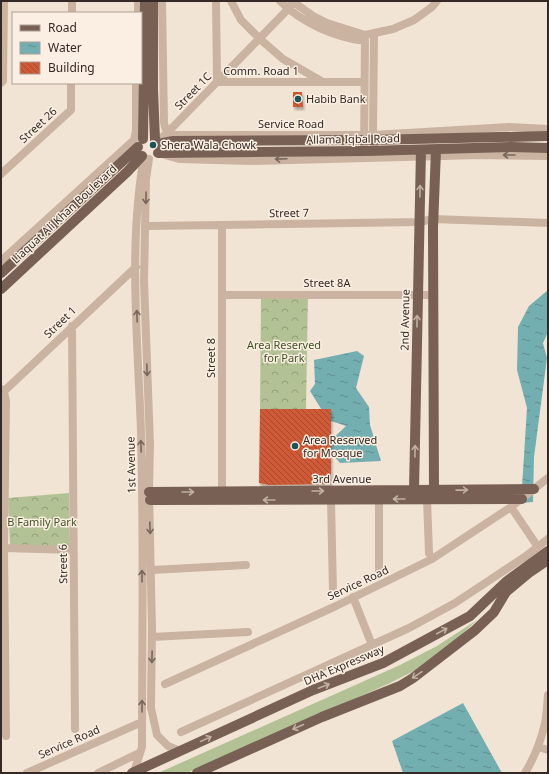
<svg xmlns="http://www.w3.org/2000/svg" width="549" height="774" font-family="'Noto Sans',sans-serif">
<defs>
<pattern id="forest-crowns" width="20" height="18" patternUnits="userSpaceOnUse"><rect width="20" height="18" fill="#b3c295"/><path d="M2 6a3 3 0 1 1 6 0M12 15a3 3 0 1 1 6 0" fill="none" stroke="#929e79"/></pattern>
<pattern id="water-ripples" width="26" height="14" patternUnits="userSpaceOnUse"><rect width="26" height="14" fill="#73afb1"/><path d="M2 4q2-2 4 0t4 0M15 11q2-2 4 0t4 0" fill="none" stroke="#5f8e90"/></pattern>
<pattern id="building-back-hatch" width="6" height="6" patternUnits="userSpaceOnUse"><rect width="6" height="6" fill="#ce5a37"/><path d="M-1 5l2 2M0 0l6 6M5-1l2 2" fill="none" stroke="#a84a2e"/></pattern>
<filter id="shadow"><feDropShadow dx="1.5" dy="3" stdDeviation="1" flood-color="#0004"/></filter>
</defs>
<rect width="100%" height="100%" fill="#f2e4d5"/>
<path fill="#b3c295" d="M477 620 455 641 418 669 388 684 187 773H158L400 665 437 646Z"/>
<path fill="url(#forest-crowns)" d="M308 294 306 409H260L261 295Z
M69 493 70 548 10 546 8 498Z"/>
<path fill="url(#water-ripples)" d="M548 290V332L543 343 547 358 534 457 533 502 521 503 527 408 517 370 518 327 529 306Z
M357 351 364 356 356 388 369 407 370 425 381 461 340 463 325 446 346 426 328 420 310 391 315 384 314 360Z
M463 703 502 773H403L392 741Z"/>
<path fill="url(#building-back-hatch)" filter="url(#shadow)" d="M293 92H302L303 107H293Z
M260 409H331V484L269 485 259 483Z"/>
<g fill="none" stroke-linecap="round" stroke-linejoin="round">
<path stroke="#cbb3a1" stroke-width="8" d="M162 1 164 122C165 131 168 133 176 135H373L509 127 548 129
M216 1 217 82H364
M231 1 241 20 260 39 283 59 323 82
M280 1C302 23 334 37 365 41
M292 1 313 16 327 23 365 35 393 29 414 20 432 7 437 1
M72 13V1
M138 13V1
M374 33 373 135 375 156
M1 83 3 81 4 1
M157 142 168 132 294 3
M165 155 179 159 251 161 480 155 548 156
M364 157 365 35
M149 159 146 179 144 281 150 444 149 492 152 628 151 708 157 735 168 746 180 751
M1 174 71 110V83
M146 226 419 222 433 219 548 223
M1 261 134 140 136 131V83
M222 295H433
M72 326 75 729
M1 389 4 392 6 401 4 548 6 736
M1 394 136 267
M222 491V225
M427 499 429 553
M331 500 333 592
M511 507 538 547
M4 548 73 550
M152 570 246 565
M379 571V499
M353 597 372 645
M152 637 248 632
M165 684 336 606 432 559 511 507 548 478
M181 732 409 628 455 603 526 556 548 539
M538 747 548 750
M134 772 142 747C142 642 144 537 141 432 138 343 128 245 144 157
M27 773 142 722
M98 773 139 753
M525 773C534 758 541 741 545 723 547 714 547 704 548 695"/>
<path stroke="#786054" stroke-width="10" d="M153 1V89L155 140
M143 139 145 1
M158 144 173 141 370 140 548 136
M158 153 366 151 511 147 548 148
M1 273 138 147
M1 289 127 172 142 156
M414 490 421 150
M434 490 433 227 436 150
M149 492 534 489
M150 500 522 499
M132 773 313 690 383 663 470 616 507 581 548 551
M197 773 322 717 400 686 413 678 474 631 494 612 506 592 530 572 548 560"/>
</g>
<defs><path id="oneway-shaft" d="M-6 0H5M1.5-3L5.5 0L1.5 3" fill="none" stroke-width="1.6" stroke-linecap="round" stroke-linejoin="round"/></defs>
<g stroke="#78675c">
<use href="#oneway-shaft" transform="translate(509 155) rotate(-180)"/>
<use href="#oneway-shaft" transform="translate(281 159) rotate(178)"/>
<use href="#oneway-shaft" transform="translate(146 198) rotate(91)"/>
<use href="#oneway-shaft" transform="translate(137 316) rotate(-92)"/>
<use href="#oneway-shaft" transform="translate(147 370) rotate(88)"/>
<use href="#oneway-shaft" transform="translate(141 446) rotate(-92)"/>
<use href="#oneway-shaft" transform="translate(150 528) rotate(88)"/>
<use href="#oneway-shaft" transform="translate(142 576) rotate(-90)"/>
<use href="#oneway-shaft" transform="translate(152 657) rotate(91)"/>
<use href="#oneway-shaft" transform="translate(142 706) rotate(-90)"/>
</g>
<g stroke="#c0afa2">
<use href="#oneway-shaft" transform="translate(420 191) rotate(-89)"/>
<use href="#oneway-shaft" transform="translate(417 321) rotate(-89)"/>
<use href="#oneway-shaft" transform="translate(415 451) rotate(-89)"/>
<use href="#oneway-shaft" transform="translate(462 490) rotate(-1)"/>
<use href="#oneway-shaft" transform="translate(318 491)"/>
<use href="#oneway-shaft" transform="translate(188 492)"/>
<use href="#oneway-shaft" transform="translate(399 499) rotate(180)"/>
<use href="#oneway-shaft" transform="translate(269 500) rotate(180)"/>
<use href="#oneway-shaft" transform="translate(442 631) rotate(-28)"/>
<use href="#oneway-shaft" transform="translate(417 675) rotate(146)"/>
<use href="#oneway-shaft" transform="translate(324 686) rotate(-21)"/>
<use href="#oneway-shaft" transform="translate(298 727) rotate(156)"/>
<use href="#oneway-shaft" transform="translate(206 739) rotate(-25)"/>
</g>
<g fill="#185558" stroke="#faefe2" stroke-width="1.5">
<circle cx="298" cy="99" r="4"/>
<circle cx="153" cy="145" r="4"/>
<circle cx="295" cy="446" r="4"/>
</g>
<g text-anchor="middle" stroke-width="3" stroke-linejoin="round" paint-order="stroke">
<g font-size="11" fill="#342924" stroke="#faefe2">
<text x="261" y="75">Comm. Road 1</text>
<text transform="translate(193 91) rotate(-46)" y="4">Street 1C</text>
<text x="291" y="128">Service Road</text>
<text transform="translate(38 125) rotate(-43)" y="4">Street 26</text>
<text transform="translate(353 139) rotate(-1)" y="4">Allama Iqbal Road</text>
<text transform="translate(289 213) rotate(-1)" y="4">Street 7</text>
<text transform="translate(64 214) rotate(-43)" y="4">Liaquat Ali Khan Boulevard</text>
<text x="327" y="287">Street 8A</text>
<text transform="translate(405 320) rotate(-89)" y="4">2nd Avenue</text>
<text transform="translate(60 322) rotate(-44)" y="4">Street 1</text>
<text transform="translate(211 358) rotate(-90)" y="4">Street 8</text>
<text transform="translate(131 465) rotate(-91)" y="4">1st Avenue</text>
<text x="342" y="483">3rd Avenue</text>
<text transform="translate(63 564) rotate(-91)" y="4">Street 6</text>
<text transform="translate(358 583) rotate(-25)" y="4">Service Road</text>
<text transform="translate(344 665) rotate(-23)" y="4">DHA Expressway</text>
<text transform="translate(69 742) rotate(-24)" y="4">Service Road</text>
</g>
<g font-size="11" fill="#342924" stroke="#faefe2" text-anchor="start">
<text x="306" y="103">Habib Bank</text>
<text x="161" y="149">Shera Wala Chowk</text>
<text x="303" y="444">Area Reserved<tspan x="303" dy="13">for Mosque</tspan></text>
</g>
<g font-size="11" fill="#445427" stroke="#faefe2">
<text x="284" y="349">Area Reserved<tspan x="284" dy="13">for Park</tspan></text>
<text x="42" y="526">B Family Park</text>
</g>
</g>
<rect width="549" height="774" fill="none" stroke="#342924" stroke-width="4"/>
<rect x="12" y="12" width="130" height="72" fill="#faefe2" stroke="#aba096"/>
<rect x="20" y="25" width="20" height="6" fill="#786054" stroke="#aba096"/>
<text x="48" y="32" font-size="12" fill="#342924">Road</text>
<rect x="20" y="42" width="20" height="12" fill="url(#water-ripples)" stroke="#aba096"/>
<text x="48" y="52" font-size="12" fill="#342924">Water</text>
<rect x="20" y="62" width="20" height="12" fill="url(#building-back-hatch)" stroke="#aba096"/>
<text x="48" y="72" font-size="12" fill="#342924">Building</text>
</svg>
